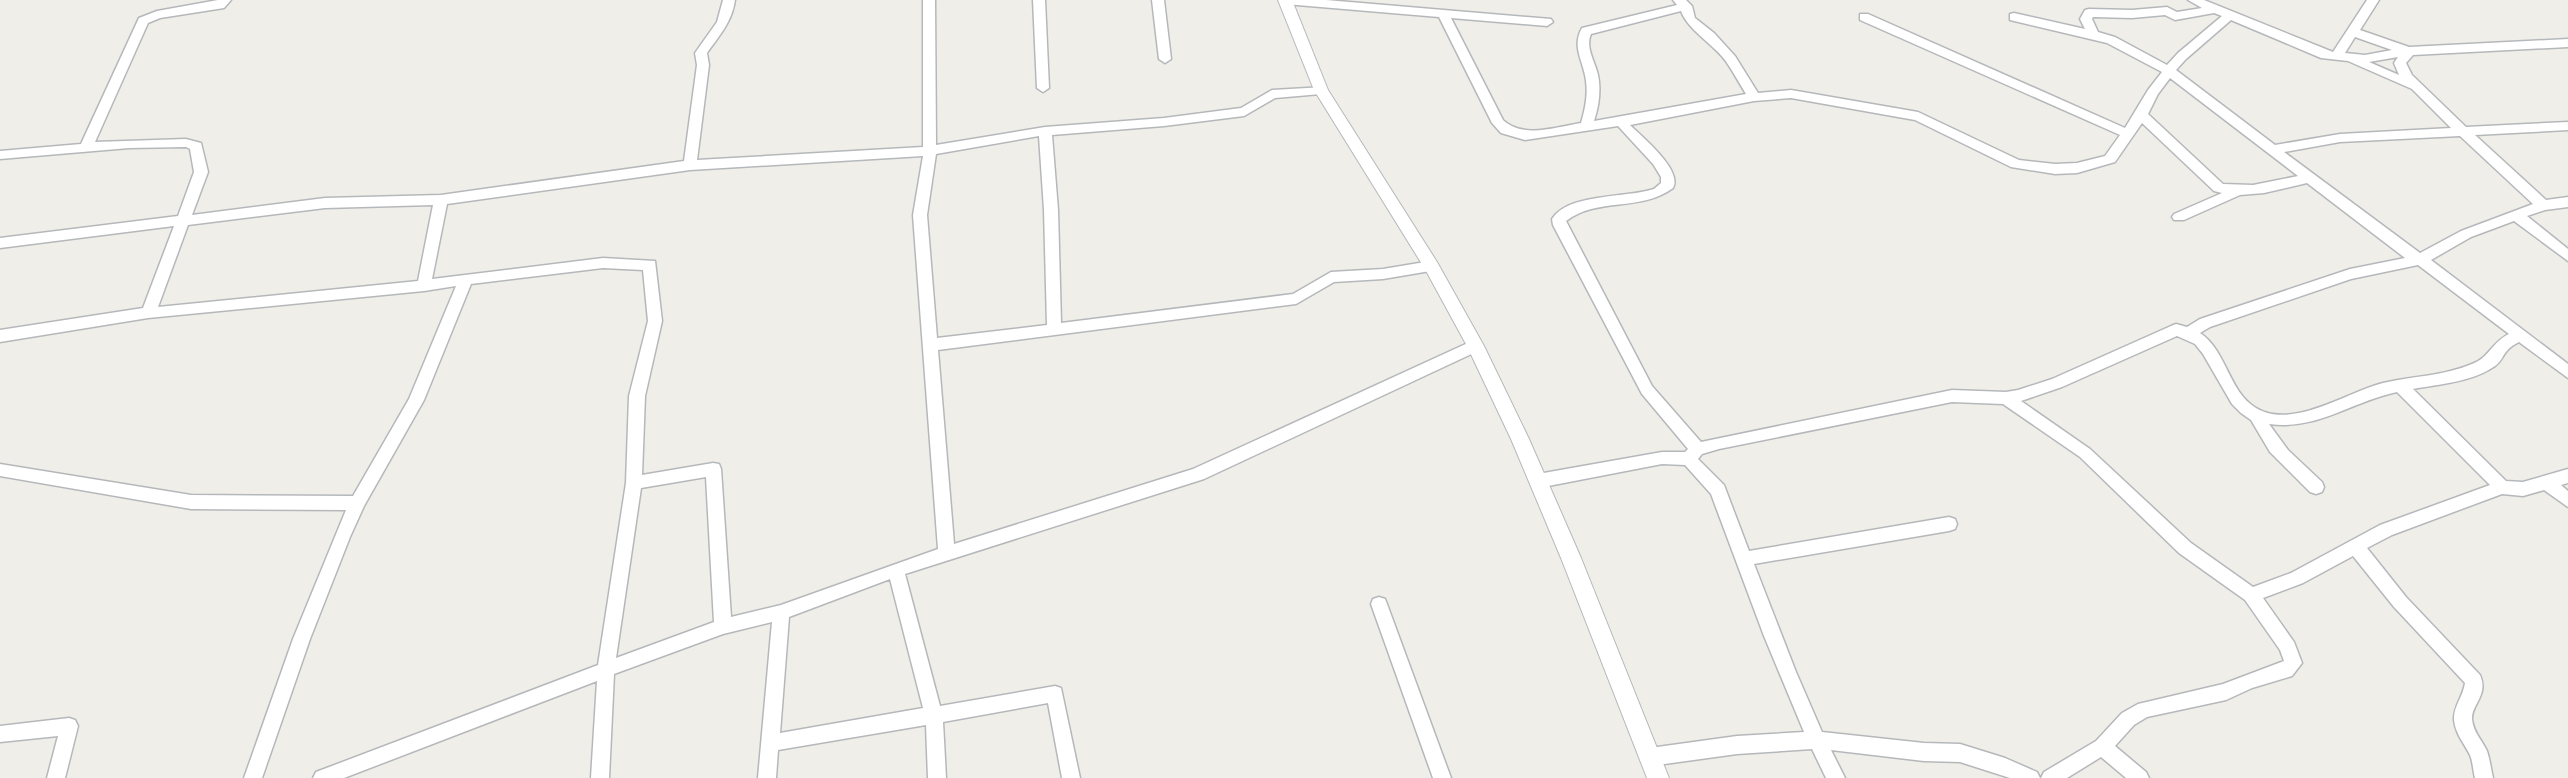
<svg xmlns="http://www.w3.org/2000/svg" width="2568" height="778" font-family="'Source Sans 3',sans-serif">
<rect width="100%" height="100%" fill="#f0eee8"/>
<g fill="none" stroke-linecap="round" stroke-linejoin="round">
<defs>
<path id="minor" d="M218 0H231L224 8 160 18 148 23 95 142 186 139 201 143 208 172 192 215 325 198 441 195 684 161 697 65 695 53 717 22 723 0H735C732 22 719 36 707 53L709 65 697 160 923 147V0H935L936 145 1045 127 1164 118 1241 108 1272 90 1325 87 1327 90 1325 93 1321 94 1275 98 1244 116 1164 126 1052 135 1058 210 1061 323 1293 294 1331 272 1383 269 1431 261 1436 262 1438 266 1436 270 1383 279 1334 282 1296 304 938 350 954 544 1193 469 1470 342H1480L1482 346 1480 350 1204 479 905 574 940 706 1055 686 1061 688 1080 778H1062L1048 703 943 722 946 778H928L926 725 778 750 776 778H758L772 622 723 634 614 674 609 778H591L597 681 344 778H313L316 772 598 665 626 483 629 396 648 321 643 270 603 268 471 284 424 400 364 506 350 537 310 639 262 778H244L293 639 346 510 191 509 0 476V464L191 495 353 496 409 399 456 286 424 291 148 318 0 342V330L143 308 174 226 0 248V238L178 216 194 172 190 149 186 147 129 148 0 159V151L81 144 139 18 157 11ZM1039 136 1044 210 1047 325 937 338 927 215 936 154ZM923 156 913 215 938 549 781 605 731 617 721 469 719 464 713 463 642 475 645 396 662 321 655 261 603 258 432 279 447 204 690 170ZM433 205 418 281 158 307 188 225 325 208ZM706 477 714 622 616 658 641 488ZM890 579 923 708 780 733 789 617Z
M1033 0H1045L1049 88 1043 92 1037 88Z
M1152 0H1164L1171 59 1165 63 1159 59Z
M1279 0H1326L1551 19 1553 22 1547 26 1451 18 1503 120C1524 139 1555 127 1581 123 1585 110 1588 95 1586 81 1584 62 1571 47 1582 28L1677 5 1673 0H1686L1692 6 1695 18 1714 33 1735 56 1758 93 1791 90 1918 112 2019 160 2055 164 2077 163 2105 156 2120 135 1860 20V14H1868L2125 128 2148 90 2162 72 2107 43 2010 20V14L2014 13 2085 29 2080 19 2085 10 2089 9 2132 10 2167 7 2177 12 2202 8 2188 0H2204L2333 52 2367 0H2379L2360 30 2409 47 2568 39V47L2413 55 2406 63 2412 75 2466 127 2568 122V130L2475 135 2546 200 2568 197V207L2545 210 2527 216 2568 249V261L2514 221 2471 237 2431 260 2568 364V378L2519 342C2501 351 2505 359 2495 366 2472 382 2440 384 2413 389L2506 481 2523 482 2568 469V483L2561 485 2568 491V507L2544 490 2523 496 2502 494 2392 535 2367 548 2406 597 2480 675C2489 695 2471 705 2472 719 2473 732 2482 740 2487 751 2490 760 2491 769 2493 778H2475C2473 771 2473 762 2470 755 2464 743 2455 733 2454 720 2453 707 2463 697 2465 683L2394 607 2353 556 2303 583 2263 598 2294 642 2302 663 2292 676 2252 688 2226 700 2147 717 2134 725 2115 746 2146 772 2149 778H2126L2101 757 2067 778H2041L2044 772 2096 741 2122 713 2138 704 2223 684 2284 661 2280 650 2245 600 2179 553 2080 457 2003 404 1952 402 1719 449 1702 454 1698 459 1724 485 1749 551 1949 517 1955 519 1957 524 1955 529 1949 531 1754 564 1796 672 1822 732 1924 743 1960 744 2005 758 2037 772 2040 778H2010L1960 762 1924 761 1831 750 1845 778H1826L1812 749 1737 754 1650 766 1644 763 1641 757 1644 751 1650 748 1737 736 1804 732 1764 636 1711 494 1685 465 1662 464 1538 488 1532 486 1530 481 1532 476 1538 474 1662 452H1685L1688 449 1642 394 1553 225 1552 219C1568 193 1627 198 1654 189L1661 183V177L1653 164 1618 126 1525 140 1501 133 1492 123 1439 17 1285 4ZM1681 11C1687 29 1713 44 1725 60 1733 71 1739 83 1746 94L1594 121C1599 106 1601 90 1598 75 1595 61 1585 48 1591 34ZM2214 13 2222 16 2178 53 2167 65 2115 37 2098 32 2092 19 2093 17 2132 18 2165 15 2175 20ZM2231 20 2321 58 2348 61 2412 89 2451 128 2340 134 2275 145 2176 70 2186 59ZM2355 37 2392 50 2365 55 2345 53ZM2398 57 2394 63 2399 75 2369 62ZM2170 78 2298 176 2253 185 2223 184 2148 114 2158 94ZM1791 98 1915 120 2011 167 2055 174 2077 173 2115 162 2142 123 2214 191 2222 193 2174 214 2172 217 2174 220H2184L2240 195 2264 193 2307 183 2405 258 2350 269 2200 319 2187 327 2176 324 2171 326 2052 379 2018 390 2006 392 1952 390 1701 442 1652 386 1566 221C1597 197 1641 212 1673 188 1683 170 1642 137 1630 125L1754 101ZM2460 136 2533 204 2461 231 2420 253 2284 152 2340 142ZM2418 265 2509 334C2492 342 2489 358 2472 364 2444 376 2412 376 2383 383 2347 392 2293 430 2256 408 2228 391 2227 351 2200 333L2210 327 2351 279ZM2177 336 2195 344 2203 354 2232 404 2241 413 2251 420 2270 452 2310 492 2316 494 2322 492 2324 487 2322 482 2288 450 2269 424C2316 431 2353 401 2397 392L2490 485 2380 525 2291 573 2253 587 2191 543 2090 449 2021 401 2062 387Z
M1379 597 1385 599 1387 604 1451 778H1433L1371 604 1373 599Z
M69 718 75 720 78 726 65 778H47L58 736 0 742V726Z"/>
<path id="tertiary" d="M1278 0H1292L1328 90 1437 262 1484 346 1529 439 1581 558 1669 778H1647L1561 558 1511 439 1467 346 1425 269 1314 90Z"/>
</defs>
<use href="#minor" stroke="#b5b8bb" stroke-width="3"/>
<use href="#tertiary" stroke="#b5b8bb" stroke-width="2"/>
<use href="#minor" fill="#fff" fill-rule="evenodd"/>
<use href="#tertiary" fill="#fff" fill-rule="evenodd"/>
</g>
</svg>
